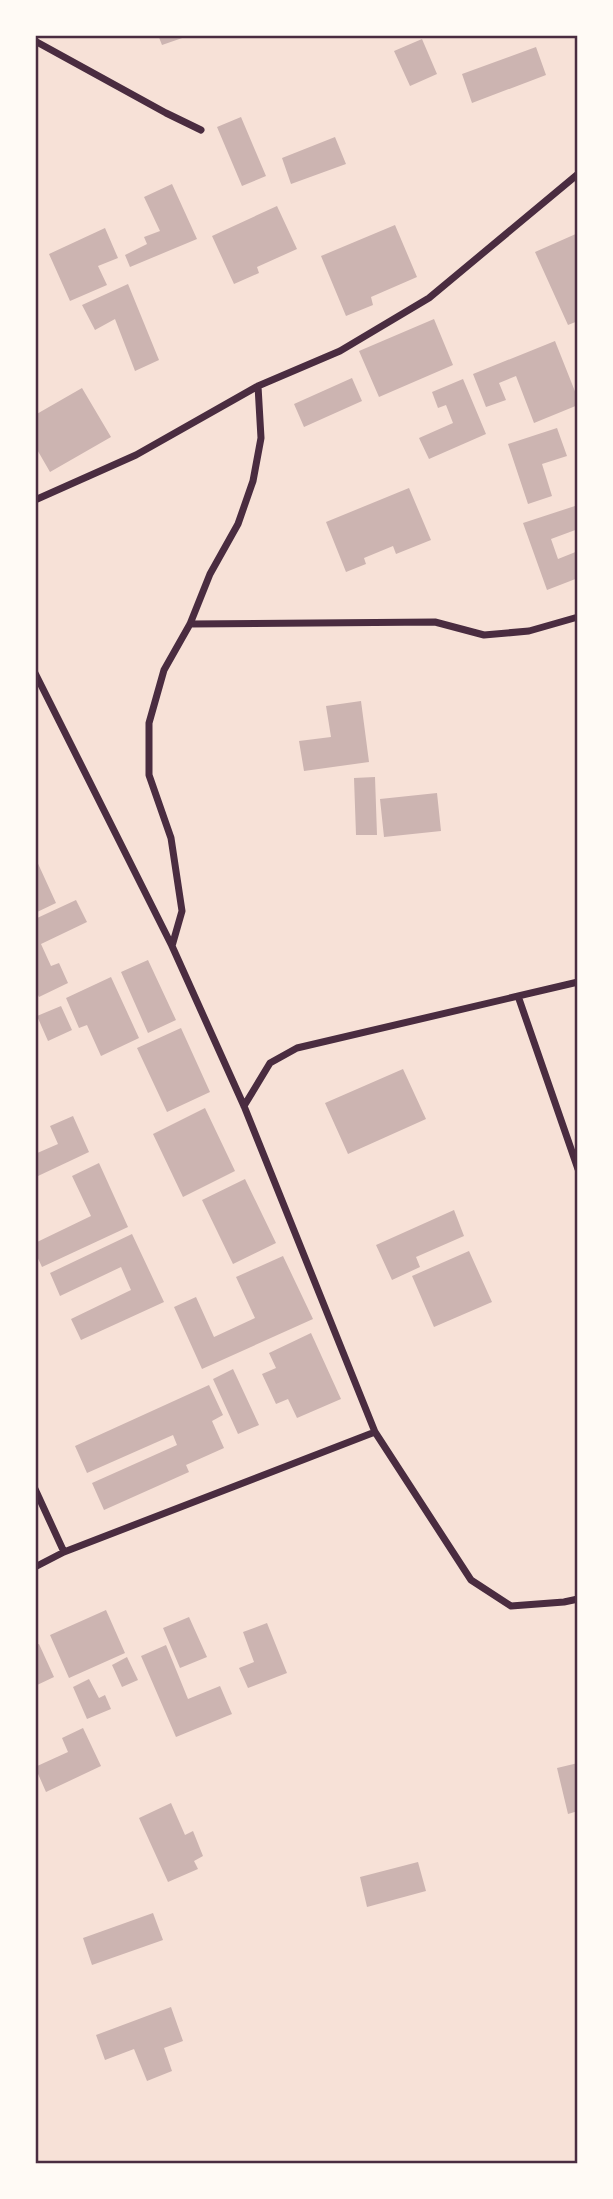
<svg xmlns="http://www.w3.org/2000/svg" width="613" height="2199" font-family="Quicksand,sans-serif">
<rect width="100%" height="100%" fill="#f7e1d7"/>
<path fill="#ccb4b1" d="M158 35H187L188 36 162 45Z
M422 39 437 74 410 86 394 51Z
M536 47 546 75 472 103 462 74Z
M241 117 266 176 242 186 217 127Z
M335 137 346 164 291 184 282 158Z
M172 184 197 239 130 267 125 255 147 244 144 237 160 231 144 197Z
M277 206 297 249 257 267 259 273 234 284 212 236Z
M395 225 417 277 371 297 373 305 346 316 321 256Z
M105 228 118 258 98 266 107 285 70 301 49 254Z
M578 233V321L568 325 535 252Z
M128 284 159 360 135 371 115 319 95 330 82 305Z
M434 319 453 365 379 397 359 351Z
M555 341 578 399V405L534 423 516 376 499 383 506 400 486 407 473 374Z
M352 378 362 401 304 427 294 404Z
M463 379 486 434 429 459 419 438 453 423 446 405 438 408 432 392Z
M82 388 111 437 50 472 35 446V415Z
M557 428 567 456 542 464 552 496 528 504 508 444Z
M409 488 431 540 396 554 393 546 364 558 366 564 346 572 326 522Z
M578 505V529L551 539 558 559 578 551V578L547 590 523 523Z
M361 701 369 762 304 771 299 741 331 737 326 706Z
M375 777 377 835H356L354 778Z
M437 793 441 831 384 837 380 799Z
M35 857 56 903 35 913Z
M76 900 87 922 41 944 51 966 59 963 68 983 39 997 35 989V919Z
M148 960 176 1020 148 1033 121 972Z
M111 977 139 1038 101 1056 87 1025 79 1028 66 998Z
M61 1006 72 1030 48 1041 37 1016Z
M181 1028 210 1092 167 1112 137 1048Z
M403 1069 426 1119 348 1154 325 1103Z
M205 1108 235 1171 183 1197 153 1134Z
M73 1116 89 1152 38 1176 35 1169V1154L58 1144 50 1126Z
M99 1163 128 1227 42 1267 35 1252V1243L91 1216 72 1176Z
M245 1179 276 1243 233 1264 202 1200Z
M454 1210 464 1236 416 1257 420 1267 392 1280 376 1245Z
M132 1234 164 1302 81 1340 71 1319 131 1290 121 1267 60 1296 50 1273Z
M469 1251 492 1302 434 1327 412 1276Z
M283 1256 313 1319 202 1369 174 1307 196 1297 214 1337 255 1318 236 1277Z
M311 1333 341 1399 297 1418 288 1399 276 1404 262 1374 276 1368 269 1353Z
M233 1369 259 1425 238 1434 213 1379Z
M209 1385 223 1415 212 1421 224 1448 186 1465 189 1472 104 1510 92 1483 177 1445 173 1435 87 1473 75 1446Z
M106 1610 125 1653 69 1678 50 1635Z
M189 1617 207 1657 180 1668 163 1628Z
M267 1623 287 1673 248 1688 239 1668 254 1662 243 1632Z
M39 1644 54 1677 35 1686V1645Z
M166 1645 188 1699 220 1686 232 1714 176 1737 141 1656Z
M127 1657 138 1680 122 1687 112 1665Z
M89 1679 99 1698 105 1695 111 1709 87 1719 73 1687Z
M83 1728 101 1766 46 1792 35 1767 68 1752 62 1738Z
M578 1763V1811L568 1814 557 1768Z
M171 1803 185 1835 193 1831 203 1856 194 1861 198 1869 168 1882 139 1818Z
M418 1862 426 1891 367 1907 360 1877Z
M153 1913 163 1940 92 1965 83 1938Z
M171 2007 183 2041 164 2048 172 2071 147 2081 134 2049 105 2060 96 2035Z"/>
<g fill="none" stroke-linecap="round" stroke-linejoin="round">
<path stroke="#4a2c40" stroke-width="7" d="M35 41 166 113 201 130
M35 500 136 455 258 386 340 351 429 298 578 174
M190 624 435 622 484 635 529 631 578 617
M35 673 172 946 244 1106 375 1432 471 1580 511 1606 564 1602 578 1599
M172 946 182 911 171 838 149 775V723L164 670 190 624 210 574 238 524 253 481 261 438 258 386
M518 996 578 1169
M244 1106 270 1063 297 1048 578 982
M35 1489 64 1552
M35 1567 64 1552 375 1432"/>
</g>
<rect width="613" height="2199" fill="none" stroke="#fffaf5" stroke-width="74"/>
<rect x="37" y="37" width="539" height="2125" fill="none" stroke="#4a2c40" stroke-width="2.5"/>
</svg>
